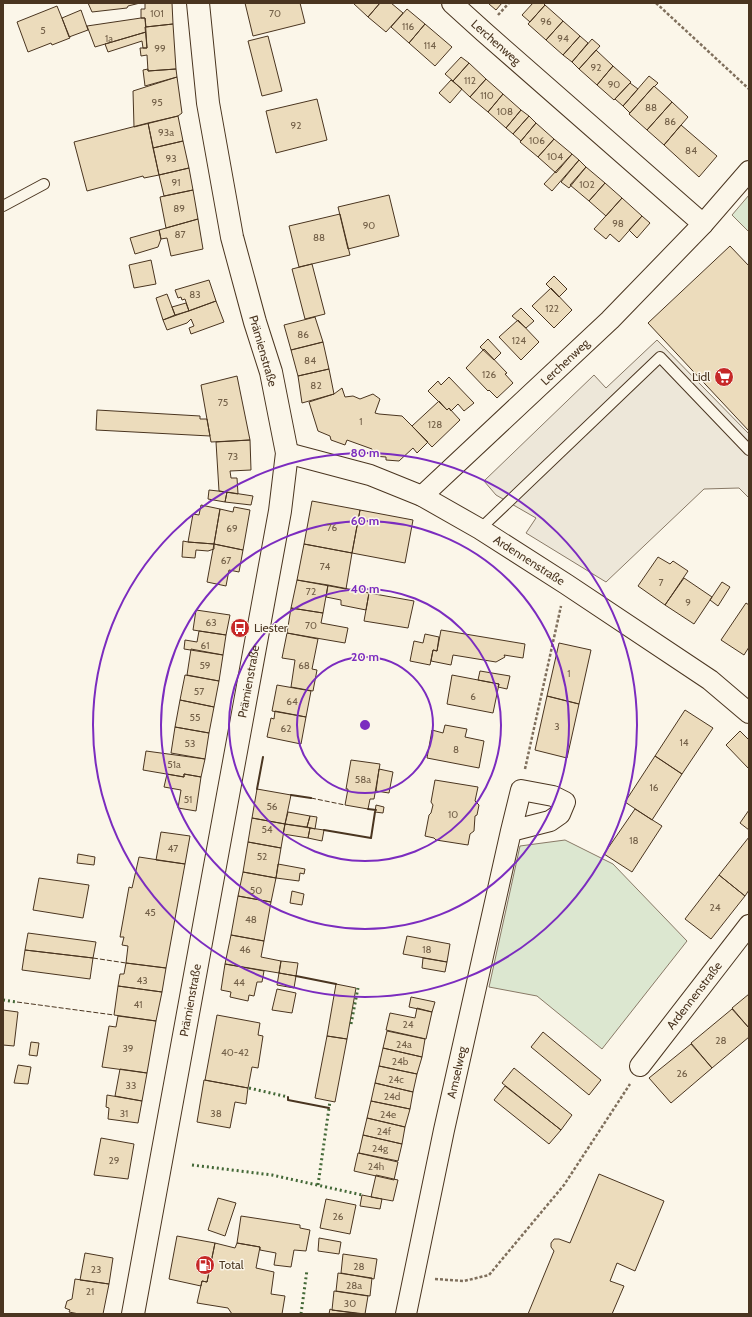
<svg xmlns="http://www.w3.org/2000/svg" width="752" height="1317" font-family="Cabin,sans-serif">
<rect width="100%" height="100%" fill="#fbf6e9"/>
<path fill="#dce7d0" stroke="#887966" d="M749 195V232L732 215Z
M565 840 613 864 687 941 602 1049 537 996 489 987 520 846Z"/>
<path fill="#ede7d9" stroke="#887966" d="M657 340 749 434V496L748 497 739 488 704 489 606 582 526 533 536 518 496 495 484 481 594 375 606 388Z"/>
<path fill="#ecdcbc" stroke="#4a3520" d="M88 3H140L128 6 127 8 92 12Z
M145 3H172L173 24 146 27 145 18H141V9H145Z
M245 3H300L305 23 253 36Z
M353 3H380L368 17Z
M380 3H391L403 13 386 32 368 17Z
M490 3H502L496 10 489 4Z
M533 3H543L545 5 530 22 522 15Z
M545 5 563 21 546 40 528 24Z
M57 6 70 38 52 45 51 43 28 52 17 22Z
M407 9 425 24 409 43 391 27Z
M81 10 88 30 69 37 62 18Z
M141 18H145L146 32 95 47 87 26Z
M563 21 580 36 563 55 546 40Z
M173 24 176 69 148 71 147 55 141 56 140 48H147L145 27Z
M425 24 452 47 435 66 409 43Z
M146 32 147 48H143L142 41 108 52 105 44Z
M268 36 282 91 262 96 248 41Z
M580 36 588 43 572 62 563 55Z
M592 39 600 46 579 69 572 62Z
M596 50 613 66 597 85 579 69Z
M461 57 469 63 453 81 445 74Z
M469 63 486 79 470 97 453 81Z
M613 66 631 82 614 100 597 85Z
M148 69V71L176 69 177 77 145 86 143 70Z
M649 76 658 83 654 87V86L630 113 623 106Z
M177 77 182 113 178 116 134 127 133 91Z
M486 79 503 94 488 112 470 97Z
M451 80 462 89 450 103 439 93Z
M630 83 638 89 623 106 615 99Z
M654 86 672 102 647 130 629 114Z
M503 94 521 110 506 128 488 112Z
M317 99 327 140 276 153 266 111Z
M672 102 688 117 664 145 647 130Z
M521 110 529 116 513 134 506 128Z
M178 116 183 141 153 148 148 123Z
M529 116 536 123 521 141 513 134Z
M148 123 159 175 144 178 143 176 87 191 74 142Z
M536 123 554 139 538 157 520 142Z
M681 125 717 156 699 177 664 145Z
M554 139 572 154 556 173 538 157Z
M183 141 189 168 159 175 153 148Z
M572 154 579 160 552 191 544 184Z
M579 160 586 167 569 188 561 182Z
M586 167 605 183 589 201 570 185Z
M189 168 193 190 164 196 159 175Z
M605 183 622 198 606 216 589 201Z
M193 190 198 219 166 228 160 197Z
M389 195 399 236 348 249 338 207Z
M622 198 642 216 619 242 610 234 606 239 594 229Z
M340 214 350 255 299 267 289 226Z
M642 216 650 223 637 238 629 230Z
M198 219 203 249 171 256 167 238 161 239 159 230Z
M159 230 161 239 158 247 135 254 130 238Z
M730 246 749 266V431L648 323Z
M151 260 156 284 134 288 129 265Z
M312 264 325 314 305 319 292 269Z
M554 276 567 289 559 297 546 284Z
M209 280 216 301 189 311 185 299 182 300 181 297 178 298 175 290Z
M551 288 572 310 554 328 532 306Z
M167 294 175 315 163 320 156 298Z
M216 301 224 322 191 334 189 328 194 326 191 319 187 323 167 330 163 320Z
M186 303 189 311 175 315 172 307Z
M521 308 534 321 526 328 512 316Z
M315 317 323 342 291 350 284 325Z
M518 320 539 342 521 360 499 337Z
M488 339 501 353 494 360 480 347Z
M323 342 329 369 298 376 291 350Z
M484 349 507 373 505 374 513 383 497 398 489 390 488 391 466 368Z
M329 369 334 394 302 403 298 376Z
M237 376 250 440 211 442 201 385Z
M449 377 474 403 464 411 458 404 451 411 449 408 447 410 428 391 438 381 441 385Z
M342 388 345 397 353 396 360 399 373 394 380 399 375 413 379 414 402 416 428 442 417 453 413 448 399 461 386 460V457L373 456 372 449 347 440 345 445 331 440 330 436 318 431 309 402 334 394Z
M439 401 447 410 449 408 460 420 432 447 412 426Z
M97 410 200 416V419H207L210 436 96 430Z
M250 440 251 470 230 471 231 478H237L238 494 219 491 216 442Z
M209 490 227 492 225 502 208 499Z
M227 492 253 496 251 505 225 502Z
M312 501 360 510 352 553 304 544Z
M201 505 220 509 214 544 188 542 193 514 199 515Z
M234 507 250 510 243 550 214 544 220 509 233 512Z
M360 510 413 520 405 563 352 553Z
M183 541 188 542 214 544V549L208 551 196 550 195 558 182 557Z
M214 544 243 550 239 572 229 570 226 586 207 582Z
M304 544 352 553 346 589 297 580Z
M658 557 670 564 673 561 688 571 665 605 638 586Z
M684 578 712 597 694 624 665 605Z
M297 580 328 585 323 613 291 608Z
M722 582 730 587 718 606 710 600Z
M328 585 369 593 366 610 341 605V600L326 597Z
M369 593 414 601 408 628 364 621Z
M746 603 749 605V647L744 655 721 640Z
M291 608 323 613 321 623 348 628 345 643 287 633Z
M196 610 230 615 226 635 193 630Z
M441 630 525 644 523 658 504 655 505 657 496 662 453 655 451 665 431 661 433 650 437 651Z
M199 631 226 635 223 655 184 649 185 640 197 642Z
M287 633 318 639 312 669 317 670 313 691 291 687 295 660 282 658Z
M425 634 439 637 437 651 433 650 430 665 410 661 414 641 423 643Z
M559 643 591 650 579 704 547 696Z
M191 649 223 655 219 681 187 675Z
M480 671 510 676 507 689 498 687 499 684 478 680Z
M185 675 219 681 214 707 180 700Z
M452 675 499 684 493 713 447 704Z
M277 685 311 691 306 717 272 711Z
M547 696 579 704 567 758 535 750Z
M180 700 214 707 209 733 175 727Z
M685 710 713 728 682 774 655 756Z
M275 711 306 717 301 744 267 737 271 718 274 719Z
M445 725 467 729 465 737 484 741 479 768 427 758 432 730 443 733Z
M175 727 209 733 205 759 171 753Z
M740 731 749 740V769L726 745Z
M146 751 205 759 201 777 184 774V777L143 770Z
M655 756 682 774 652 820 625 802Z
M351 760 380 764 374 799H370L368 809 345 805 348 789H346Z
M379 769 393 772 389 793 376 791Z
M167 774 184 777V774L201 777 196 811 178 808 181 790 164 787Z
M435 780 478 787 475 801 479 805 477 815 475 816 474 831 470 834 468 845 436 840 434 838 425 836 429 815 431 813 433 805 431 802Z
M257 789 291 795 285 824 252 818Z
M376 805 384 807 383 813 375 812Z
M635 809 662 826 632 872 604 854Z
M749 810V830L740 823Z
M288 812 310 816 307 827 285 824Z
M310 816 317 817 315 829 307 827Z
M252 818 285 824 281 848 248 842Z
M285 824 310 828 308 838 283 834Z
M310 828 324 830 322 841 308 838Z
M161 832 190 836 185 864 156 860Z
M749 837V890L745 896 719 875Z
M248 842 281 848 276 878 243 872Z
M78 854 95 857 94 865 77 863Z
M139 857 185 864 166 968 126 963 128 946 122 945 124 937H120L129 887 132 888Z
M278 864 305 869 304 874 300 873 299 881 276 878Z
M243 872 276 878 271 902 238 896Z
M719 875 745 896 711 939 685 919Z
M39 878 89 885 83 918 33 910Z
M292 891 304 894 302 905 290 903Z
M238 896 271 902 264 941 231 935Z
M28 933 96 942 93 958 25 950Z
M231 935 264 941 261 957 281 961 279 973 225 964Z
M407 936 450 944 447 962 403 954Z
M25 950 93 958 90 979 22 970Z
M423 958 447 962 445 972 422 968Z
M281 961 298 963 296 976 279 973Z
M126 963 166 968 162 992 118 986 120 974H124Z
M225 964 264 971 262 982H257L254 996 249 995 248 1001 230 997 231 992 221 990Z
M279 973 296 976 294 988 277 985Z
M336 984 356 988 347 1039 327 1036Z
M118 986 162 992 156 1021 114 1015Z
M277 989 296 993 292 1013 272 1010Z
M749 994V1028L732 1008Z
M411 997 435 1002 432 1012 409 1007Z
M417 1008 432 1012 426 1039 386 1030 390 1013 415 1018Z
M732 1009 749 1028V1037L712 1068 691 1043Z
M3 1010 18 1012 14 1046 3 1045Z
M217 1015 260 1023 258 1035 263 1036 258 1068 252 1067 248 1088 205 1080Z
M118 1016 156 1021 147 1073 102 1067 109 1026 116 1027Z
M387 1031 425 1039 422 1057 383 1048Z
M543 1032 601 1080 589 1095 531 1047Z
M327 1036 347 1039 335 1102 315 1098Z
M31 1042 39 1043 37 1056 29 1055Z
M691 1044 712 1068 671 1103 649 1078Z
M383 1048 422 1057 417 1074 379 1066Z
M18 1065 31 1067 28 1084 14 1083Z
M379 1066 417 1074 413 1092 375 1083Z
M514 1068 572 1115 561 1130 502 1083Z
M120 1069 147 1073 142 1101 115 1096Z
M204 1080 248 1088 246 1104 235 1102 230 1128 197 1122Z
M375 1083 413 1092 410 1109 371 1101Z
M505 1086 561 1130 549 1144 494 1100Z
M107 1095 142 1101 138 1123 108 1119 109 1108 106 1107Z
M371 1101 410 1109 405 1127 367 1118Z
M367 1118 405 1127 402 1144 363 1135Z
M363 1135 402 1144 398 1161 359 1153Z
M101 1138 134 1144 128 1179 94 1175Z
M358 1153 398 1162 394 1180 354 1171Z
M599 1174 664 1201 635 1271 617 1263 610 1281 624 1286 612 1314H528L554 1251 551 1247V1243L554 1239H559L570 1243Z
M376 1175 398 1180 393 1201 371 1197Z
M362 1195 382 1199 380 1209 360 1206Z
M218 1198 236 1203 225 1236 208 1230Z
M326 1199 356 1205 350 1234 320 1228Z
M241 1216 300 1225V1228L310 1230 306 1251 294 1250 291 1267 274 1265 276 1253 260 1250V1247L237 1243Z
M177 1236 215 1243 207 1282 202 1281 201 1286 169 1279Z
M319 1238 341 1242 339 1254 318 1251Z
M215 1243 235 1248 237 1243 260 1247 256 1268 274 1272 271 1294 285 1296 282 1314H232L228 1308 197 1303 202 1281 207 1282Z
M85 1253 113 1258 109 1284 80 1280Z
M343 1254 377 1259 374 1279 341 1273Z
M338 1273 372 1278 370 1296 336 1291Z
M75 1279 109 1284 103 1314H79L69 1312 70 1310 65 1308 67 1301 72 1299Z
M334 1291 368 1296 365 1314 332 1310Z
M330 1309 332 1310 361 1314H329Z"/>
<g fill="none" stroke-linecap="round" stroke-linejoin="round">
<defs>
<path id="service" d="M3 206 44 184
M480 529 660 357 749 450"/>
<g id="minor">
<path id="s1" d="M452 3 484 32 703 224"/>
<path id="s2" d="M287 453 370 475 422 496 480 529 566 584 710 680 749 713"/>
<path id="s3" d="M422 496 610 320 703 224 749 171"/>
<path id="s4" d="M640 1066 749 925"/>
<path id="s5" d="M406 1314 444 1130 511 831 521 790 553 796 565 802 560 814 550 821 511 831"/>
</g>
<g id="tertiary">
<path id="s6" d="M133 1314 280 511 287 453 271 372 255 322 232 237 208 103 198 3"/>
</g>
</defs>
<use href="#service" stroke="#4a3520" stroke-width="12"/>
<use href="#minor" stroke="#4a3520" stroke-width="22"/>
<use href="#tertiary" stroke="#4a3520" stroke-width="24"/>
<path stroke="#7f6f5c" stroke-width="2.5" stroke-dasharray="3 2" stroke-linecap="butt" d="M656 3 749 89
M498 15 509 3
M525 769 561 606
M435 1279 464 1281 489 1275 564 1185 630 1084"/>
<use href="#service" stroke="#fbf6e9" stroke-width="10"/>
<use href="#minor" stroke="#fbf6e9" stroke-width="20"/>
<use href="#tertiary" stroke="#fbf6e9" stroke-width="22"/>
<path stroke="#436837" stroke-width="3" stroke-dasharray="2 3" stroke-linecap="butt" d="M3 1000 17 1002
M351 1024 358 988
M249 1088 288 1097
M192 1165 272 1175 362 1195
M318 1185 330 1101
M301 1314 307 1270"/>
<path stroke="#4a3520" stroke-width="1" stroke-dasharray="5 2" stroke-linecap="butt" d="M311 798 345 805
M93 958 126 963
M17 1002 114 1015"/>
<path stroke="#4a3520" stroke-width="2" d="M257 789 263 757
M291 795 311 798
M368 809 376 810
M324 830 371 838 375 812
M296 976 336 984
M288 1097V1100L329 1108"/>
</g>
<g fill="none" stroke="#7b2cbf" stroke-width="2">
<circle cx="365" cy="725" r="68"/>
<circle cx="365" cy="725" r="136"/>
<circle cx="365" cy="725" r="204"/>
<circle cx="365" cy="725" r="272"/>
</g>
<defs>
<symbol id="supermarket-disc" viewBox="-11 -11 22 22"><circle r="9.5" fill="#c62828" stroke="#fbf6e9"/><path d="M-6-5.5h2.5l.6 2H6L4.5 2H-2.5L-4.4-4H-6ZM-1.5 3.2a1.3 1.3 0 1 0 .1 0ZM3 3.2a1.3 1.3 0 1 0 .1 0Z" fill="#fff"/></symbol>
<symbol id="bus-disc" viewBox="-11 -11 22 22"><circle r="9.5" fill="#c62828" stroke="#fbf6e9"/><path d="M-5-6H5V4H4V6H2V4H-2V6H-4V4H-5ZM-3.5-4V0h7V-4ZM-3.5 1.2v1.5H-2V1.2ZM2 1.2v1.5H3.5V1.2Z" fill="#fff"/></symbol>
<symbol id="fuel-disc" viewBox="-11 -11 22 22"><circle r="9.5" fill="#c62828" stroke="#fbf6e9"/><path d="M-5.5-6h7V0h2V4h1.3V-2.5L3-4.5l.8-.8L6-3V5H2.5V1h-1V6h-7ZM-4.2-4.7v3.2H.2V-4.7Z" fill="#fff"/></symbol>
</defs>
<g fill-rule="evenodd">
<use href="#supermarket-disc" x="713" y="366" width="22" height="22"/>
<use href="#bus-disc" x="229" y="617" width="22" height="22"/>
<use href="#fuel-disc" x="194" y="1254" width="22" height="22"/>
</g>
<g text-anchor="middle" stroke-width="3" stroke-linejoin="round" paint-order="stroke">
<g font-size="10" fill="#725f47">
<text x="157" y="17">101</text>
<text x="275" y="17">70</text>
<text x="546" y="25">96</text>
<text x="408" y="30">116</text>
<text x="43" y="34">5</text>
<text x="109" y="42">1a</text>
<text x="563" y="42">94</text>
<text x="430" y="49">114</text>
<text x="160" y="52">99</text>
<text x="596" y="71">92</text>
<text x="470" y="84">112</text>
<text x="614" y="88">90</text>
<text x="487" y="99">110</text>
<text x="157" y="106">95</text>
<text x="651" y="111">88</text>
<text x="505" y="115">108</text>
<text x="670" y="125">86</text>
<text x="296" y="129">92</text>
<text x="166" y="136">93a</text>
<text x="537" y="144">106</text>
<text x="691" y="154">84</text>
<text x="555" y="160">104</text>
<text x="171" y="162">93</text>
<text x="176" y="186">91</text>
<text x="587" y="188">102</text>
<text x="179" y="212">89</text>
<text x="618" y="227">98</text>
<text x="369" y="229">90</text>
<text x="180" y="238">87</text>
<text x="319" y="241">88</text>
<text x="195" y="298">83</text>
<text x="552" y="312">122</text>
<text x="303" y="338">86</text>
<text x="519" y="344">124</text>
<text x="310" y="364">84</text>
<text x="489" y="378">126</text>
<text x="316" y="389">82</text>
<text x="223" y="406">75</text>
<text x="361" y="425">1</text>
<text x="435" y="428">128</text>
<text x="233" y="460">73</text>
<text x="332" y="531">76</text>
<text x="232" y="532">69</text>
<text x="226" y="564">67</text>
<text x="325" y="570">74</text>
<text x="661" y="586">7</text>
<text x="311" y="595">72</text>
<text x="688" y="606">9</text>
<text x="211" y="626">63</text>
<text x="311" y="629">70</text>
<text x="205" y="649">61</text>
<text x="205" y="669">59</text>
<text x="304" y="669">68</text>
<text x="569" y="677">1</text>
<text x="199" y="695">57</text>
<text x="473" y="700">6</text>
<text x="292" y="705">64</text>
<text x="195" y="721">55</text>
<text x="557" y="730">3</text>
<text x="286" y="732">62</text>
<text x="684" y="746">14</text>
<text x="190" y="747">53</text>
<text x="456" y="753">8</text>
<text x="174" y="768">51a</text>
<text x="363" y="783">58a</text>
<text x="654" y="791">16</text>
<text x="188" y="803">51</text>
<text x="272" y="810">56</text>
<text x="453" y="818">10</text>
<text x="267" y="833">54</text>
<text x="634" y="844">18</text>
<text x="173" y="852">47</text>
<text x="262" y="860">52</text>
<text x="256" y="894">50</text>
<text x="715" y="911">24</text>
<text x="150" y="916">45</text>
<text x="251" y="923">48</text>
<text x="245" y="953">46</text>
<text x="427" y="953">18</text>
<text x="142" y="984">43</text>
<text x="239" y="986">44</text>
<text x="138" y="1008">41</text>
<text x="408" y="1028">24</text>
<text x="721" y="1044">28</text>
<text x="404" y="1048">24a</text>
<text x="128" y="1052">39</text>
<text x="235" y="1056">40-42</text>
<text x="400" y="1065">24b</text>
<text x="682" y="1077">26</text>
<text x="396" y="1083">24c</text>
<text x="131" y="1089">33</text>
<text x="392" y="1100">24d</text>
<text x="124" y="1117">31</text>
<text x="216" y="1117">38</text>
<text x="388" y="1118">24e</text>
<text x="384" y="1135">24f</text>
<text x="380" y="1152">24g</text>
<text x="114" y="1164">29</text>
<text x="376" y="1170">24h</text>
<text x="338" y="1220">26</text>
<text x="359" y="1270">28</text>
<text x="96" y="1273">23</text>
<text x="354" y="1289">28a</text>
<text x="90" y="1295">21</text>
<text x="350" y="1307">30</text>
</g>
<g font-size="12" fill="#4a3520" stroke="#fbf6e9">
<text dy="4" stroke="none"><textPath href="#s1" startOffset="59">Lerchenweg</textPath></text>
<text transform="translate(263 351) rotate(74)" y="4">Prämienstraße</text>
<text dy="4" stroke="none"><textPath href="#s3" startOffset="196">Lerchenweg</textPath></text>
<text dy="4" stroke="none"><textPath href="#s2" startOffset="267">Ardennenstraße</textPath></text>
<text dy="4" stroke="none"><textPath href="#s6" startOffset="643">Prämienstraße</textPath></text>
<text dy="4" stroke="none"><textPath href="#s4" startOffset="89">Ardennenstraße</textPath></text>
<text dy="4" stroke="none"><textPath href="#s6" startOffset="319">Prämienstraße</textPath></text>
<text dy="4" stroke="none"><textPath href="#s5" startOffset="247">Amselweg</textPath></text>
</g>
<g font-size="12" fill="#4a3520" stroke="#fbf6e9" text-anchor="start">
<text x="710" y="381" text-anchor="end">Lidl</text>
<text x="254" y="632">Liester</text>
<text x="219" y="1269">Total</text>
</g>
</g>
<circle cx="365" cy="725" r="6" fill="#7b2cbf" stroke="#fbf6e9" stroke-width="2"/>
<g font-size="12" text-anchor="middle" font-weight="bold" fill="#7b2cbf" stroke="#fbf6e9" stroke-width="3" stroke-linejoin="round" paint-order="stroke">
<text x="365" y="457">80 m</text>
<text x="365" y="525">60 m</text>
<text x="365" y="593">40 m</text>
<text x="365" y="661">20 m</text>
</g>
<rect width="752" height="1317" fill="none" stroke="#4a3520" stroke-width="8"/>
</svg>
